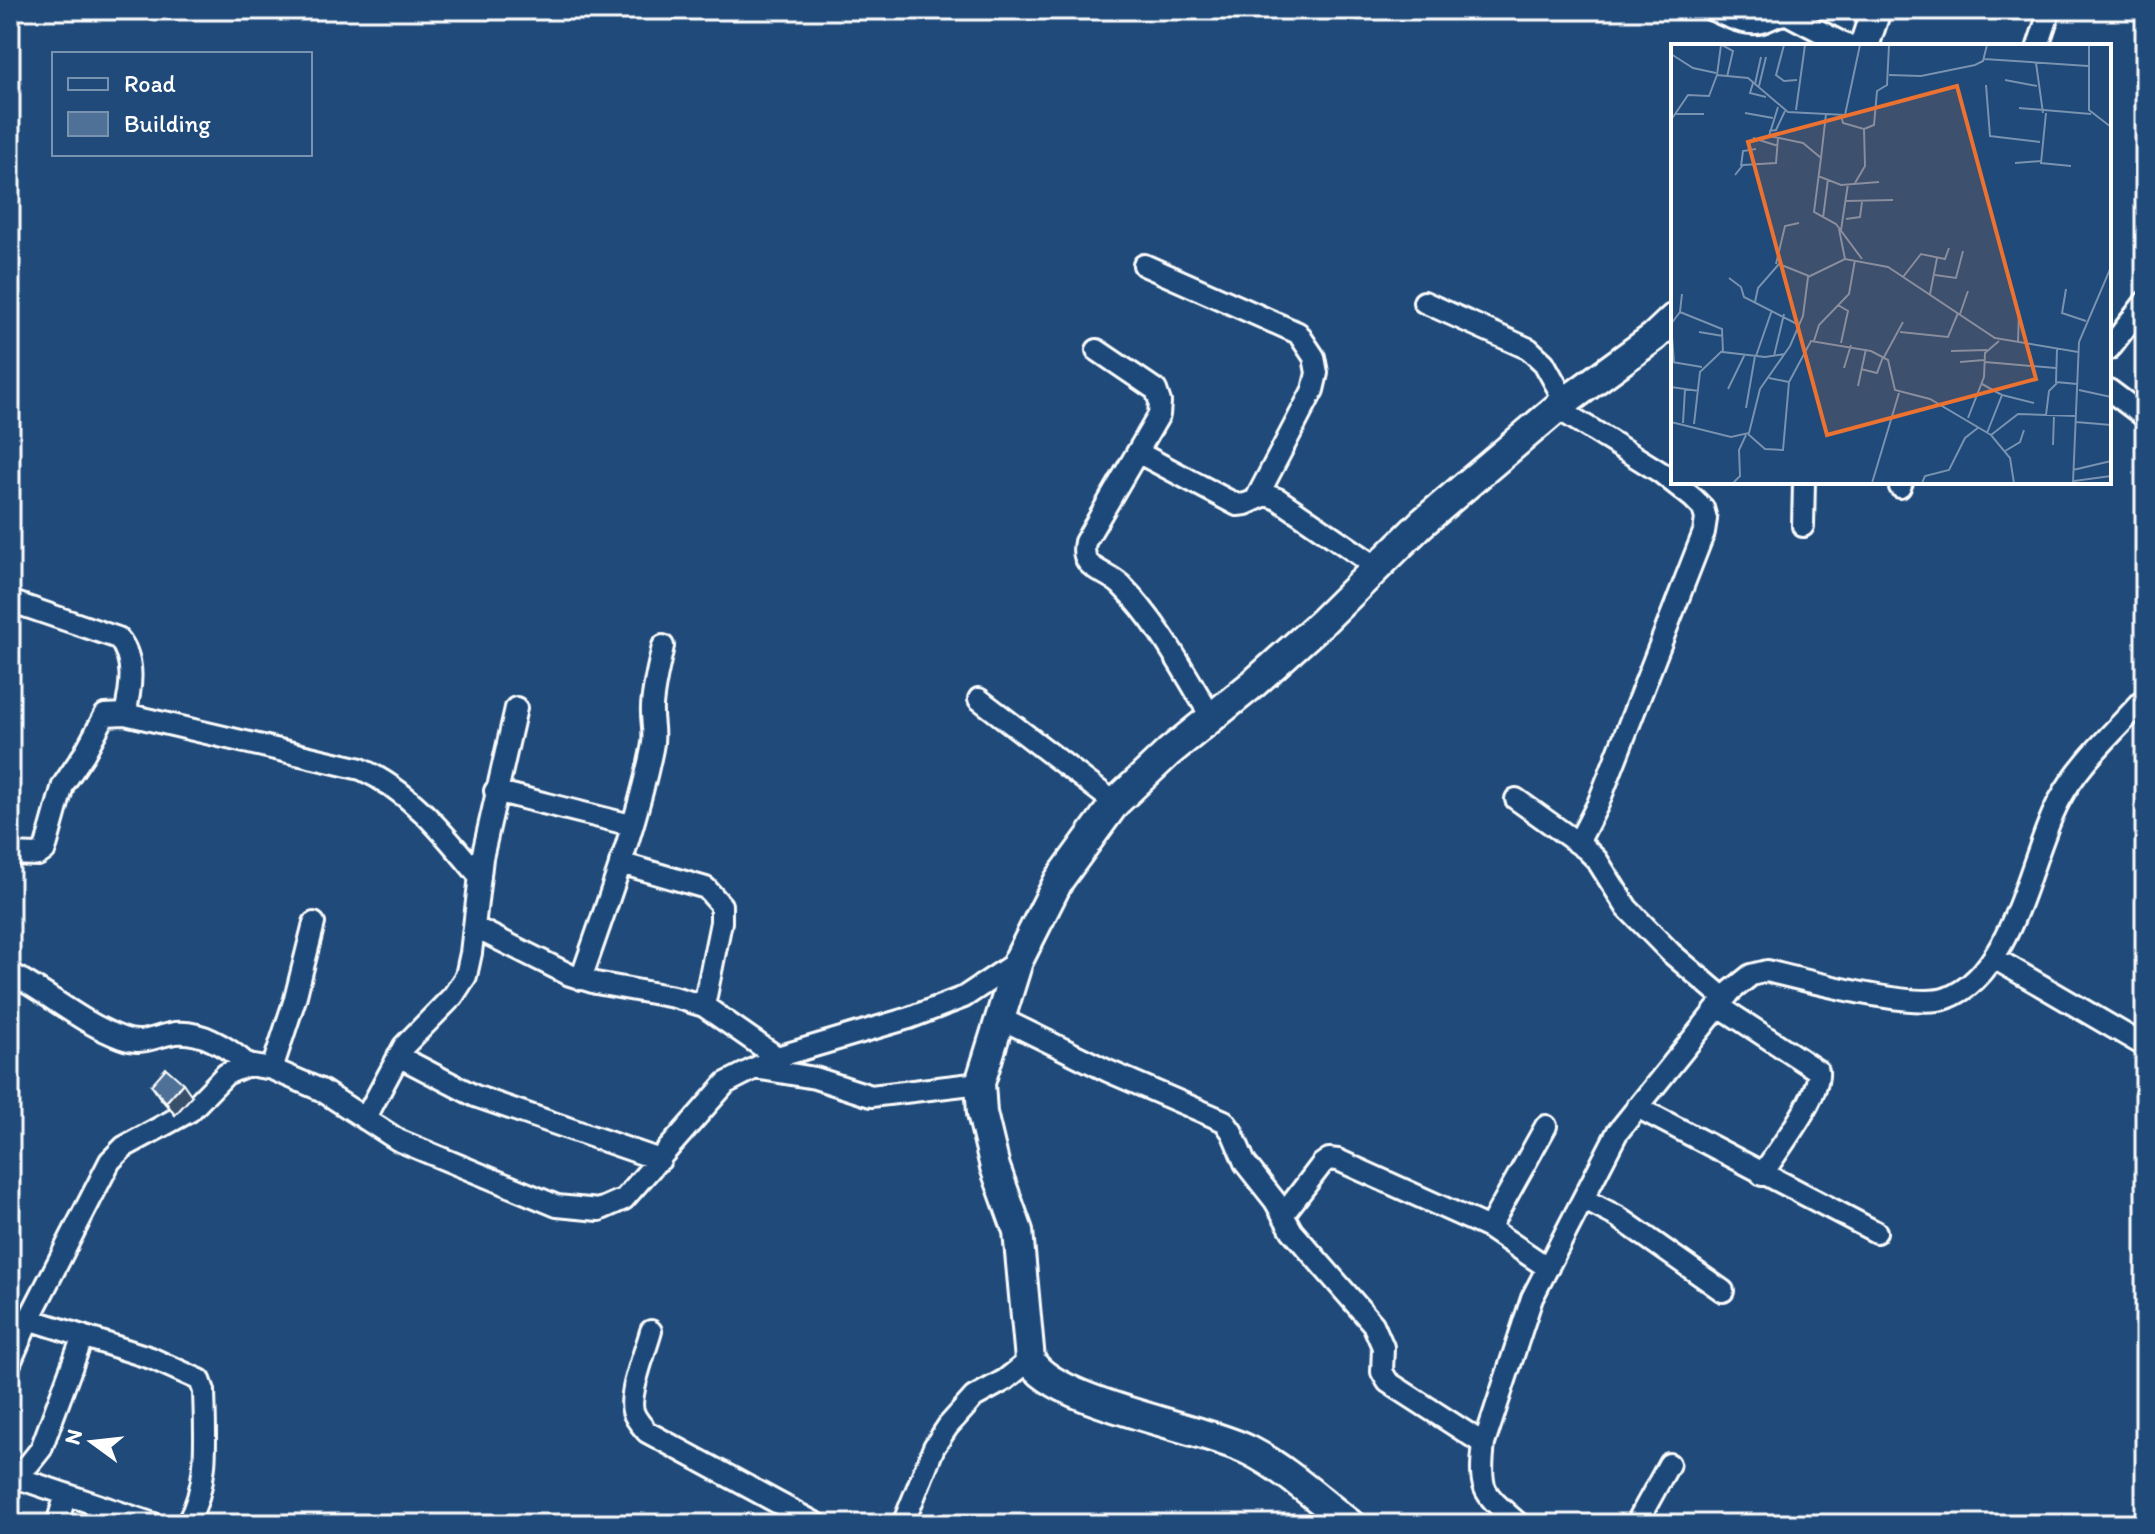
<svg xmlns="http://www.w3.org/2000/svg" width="2155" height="1534" font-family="Itim,sans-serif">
<rect width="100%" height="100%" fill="#1f4a7a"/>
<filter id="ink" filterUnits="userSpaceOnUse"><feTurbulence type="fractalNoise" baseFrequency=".0125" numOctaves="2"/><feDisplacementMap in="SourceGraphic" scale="16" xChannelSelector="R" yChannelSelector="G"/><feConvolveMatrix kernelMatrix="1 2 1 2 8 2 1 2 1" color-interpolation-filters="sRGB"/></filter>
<g filter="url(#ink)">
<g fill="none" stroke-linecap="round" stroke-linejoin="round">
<defs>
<path id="street" d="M1712 10C1727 16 1746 27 1762 22 1772 19 1777 14 1787 14L1848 46
M2038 46 2050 10
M1144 265 1298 333 1314 357 1317 373 1313 390 1256 499
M1424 302 1529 349 1544 363 1565 401
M2109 349 2145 302
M1097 350 1156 390 1160 402 1159 415 1085 542C1079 570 1104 569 1121 585 1159 623 1184 672 1212 718
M2109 390 2145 417
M1557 408 1660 472 1693 498 1703 508 1706 519 1704 532 1598 804 1578 843
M1139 453 1237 505 1246 504 1266 495 1278 499 1377 567
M1900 487 1902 482
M1803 526 1804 482
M10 601 118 638C136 659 131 689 125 714
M979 699 1115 803
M495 791 631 825
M1516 799 1586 849 1597 860 1627 908 1671 953 1725 999
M10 854 38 855 45 850 63 785 84 754 105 715 125 714 361 769C412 792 445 835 480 877
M620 863 706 888 721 905V922L704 1006
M474 927 570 975 596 983 674 997 704 1006 777 1057
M1994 958 2145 1046
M10 973C48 993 81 1023 122 1038 142 1045 151 1038 170 1034 198 1028 228 1047 248 1065
M581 979C607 903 636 827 652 749 656 733 651 722 652 707 653 687 659 666 663 646
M1719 1006 1818 1071C1821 1096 1776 1152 1762 1175
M1000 1018 1108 1071 1224 1121 1232 1132 1245 1163 1275 1201 1292 1231 1373 1324 1383 1347 1382 1372 1388 1382 1484 1444
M398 1056 475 1096 660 1160
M755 1068 815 1078 871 1096 980 1083
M272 1069 295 999 314 923
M1637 1107 1876 1232
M365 1119 404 1046 453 996 466 976 471 953 482 858 516 708
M1583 1199 1618 1217 1723 1291
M1283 1215 1322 1164 1329 1159 1338 1160 1489 1228 1548 1268
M1489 1228 1546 1126
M29 1319 151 1358 200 1380 204 1391C205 1436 210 1483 187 1524
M651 1331C646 1350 628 1394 633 1411 635 1419 642 1426 647 1432L817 1524
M10 1363 29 1319 110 1161 124 1147 190 1111 226 1074 248 1065 272 1069 321 1090 398 1140 557 1206 599 1210 624 1199 726 1083 777 1057 909 1018 964 997 1018 961
M15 1477 154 1524
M10 1479 29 1464 41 1449 83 1336
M57 1524 66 1494
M903 1524 934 1447 948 1426 974 1397 1005 1380 1030 1360
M1519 1524C1484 1493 1478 1493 1484 1444L1532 1298 1617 1133 1731 991 1751 975 1767 971C1804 980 1915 1010 1947 998 2014 973 2029 857 2059 801 2079 763 2116 730 2145 698
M1636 1524 1669 1464"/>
<path id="secondary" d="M1864 46 1876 10
M1350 1524C1317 1499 1287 1470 1250 1451 1200 1426 1055 1404 1030 1360L1018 1231 995 1167 982 1113 980 1083 1018 961 1059 880 1115 803 1169 752 1253 684 1321 623 1422 523 1557 408 1654 337 1673 319"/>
</defs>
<use href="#street" stroke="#fff" stroke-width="26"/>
<use href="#secondary" stroke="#fff" stroke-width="34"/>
<use href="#street" stroke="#1f4a7a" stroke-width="20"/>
<use href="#secondary" stroke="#1f4a7a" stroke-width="28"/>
</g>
<path fill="#456182" stroke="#fff" stroke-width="2" d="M151 1085 192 1096 175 1115 160 1098Z"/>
<path fill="#384f6a" stroke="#fff" stroke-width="2" d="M183 1083 192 1096 175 1115 166 1102Z"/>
<path fill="#507197" stroke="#fff" stroke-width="2" d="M166 1068 183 1083 166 1102 151 1085Z"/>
</g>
<g transform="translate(1671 44)">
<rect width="440" height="440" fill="#1f4a7a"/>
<path fill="none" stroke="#7992af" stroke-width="2" d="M50 1 46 31 77 34 117 68 174 71 189 1M51 1 62 7 56 33M113 1 105 31 113 37 126 36M418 1V66L440 83M0 10 22 24 45 29M313 15 417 22M365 19 372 69M218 31 250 32 304 21 312 17 316 1M334 36 366 42M82 39 79 49 95 53M84 40 90 13M315 41 319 92 369 98M88 42 95 13M107 63 98 92 132 99 150 114 143 168 165 180 191 215M348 64 420 70M125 66 134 1M74 69 102 74M375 69 370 119 400 122M5 70H33M170 71 172 79 193 85 194 122 184 139M0 76 17 51 38 52 46 31M193 85 203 81 206 47 216 41 218 1M98 87 105 86 114 67M82 94 107 102M150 114 155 70M344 119 370 117M70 122 72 107 85 105M64 131 72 121 105 119 107 94M147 132 170 141 208 138M174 157 222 156M152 174 157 135M175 175 189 173 191 158M168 185 174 215M170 186 177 140M105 220 114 182 128 179M264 231 285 234 292 207M232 233 250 210 274 215 278 204M58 234 70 243 73 253 128 281M395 245 391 269 415 277M11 250 9 268 51 285 52 308 94 313 114 310M259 250 266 214M84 258 87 244 108 220 138 232M167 261 177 267 170 299M289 270 297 247M28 288 52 292M229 288 277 293 287 269M143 297 148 281 178 250 184 216M347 298 348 267M386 305 385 338 406 340M280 307 316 306M85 312 101 266M103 312 113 270M213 313 232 278M1 318 31 323M3 318 0 280 9 268M289 318 313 316M314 318 385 324M173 324 180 301M190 325 206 329 212 313M98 334 118 338 140 297 200 307 217 316 224 346 259 355 320 391 339 414 343 439M311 340 331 351 316 389M187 342 195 305M0 343 28 347M57 345 74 310M408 346 440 353M331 351 363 359M75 364 84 312M375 371 378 347 386 339M297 374 313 333 314 309 328 297M0 378 60 393 78 389 89 345 119 302 132 272 137 233 174 215 217 223 324 294 407 308M405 378 440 381M12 379 14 345M23 380 29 328 51 307M77 390 94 405 112 406 118 338M320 391 347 370 405 372M382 401 383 371M334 407 349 398 353 386M402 426 440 417M403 437 440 432M62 439 69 432 68 406 75 391M201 439 228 349M251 439 254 432 278 426 294 394 308 383M402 439 408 298 440 223"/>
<path fill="#eb7230" fill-opacity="0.15" stroke="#eb7230" stroke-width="4" d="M286 42 365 335 156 391 77 98Z"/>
<rect width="440" height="440" fill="none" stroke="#fff" stroke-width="4"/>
</g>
<rect width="2155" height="1534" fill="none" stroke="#1f4a7a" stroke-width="40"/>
<rect x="20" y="20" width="2115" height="1494" fill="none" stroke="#fff" stroke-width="3" filter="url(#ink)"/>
<rect x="52" y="52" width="260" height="104" fill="#1f4a7a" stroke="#7992af" stroke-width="2"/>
<rect x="68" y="78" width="40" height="12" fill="#1f4a7a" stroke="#7992af" stroke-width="2"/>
<text x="124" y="92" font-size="24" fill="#ffffff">Road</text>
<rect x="68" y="112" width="40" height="24" fill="#507197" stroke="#7992af" stroke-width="2"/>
<text x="124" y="132" font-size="24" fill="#ffffff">Building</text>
<g transform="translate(92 1442) rotate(285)" stroke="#1f4a7a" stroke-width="6" paint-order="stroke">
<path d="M0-6L14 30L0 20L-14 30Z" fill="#ffffff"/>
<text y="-12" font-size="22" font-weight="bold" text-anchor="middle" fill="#ffffff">N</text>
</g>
</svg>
